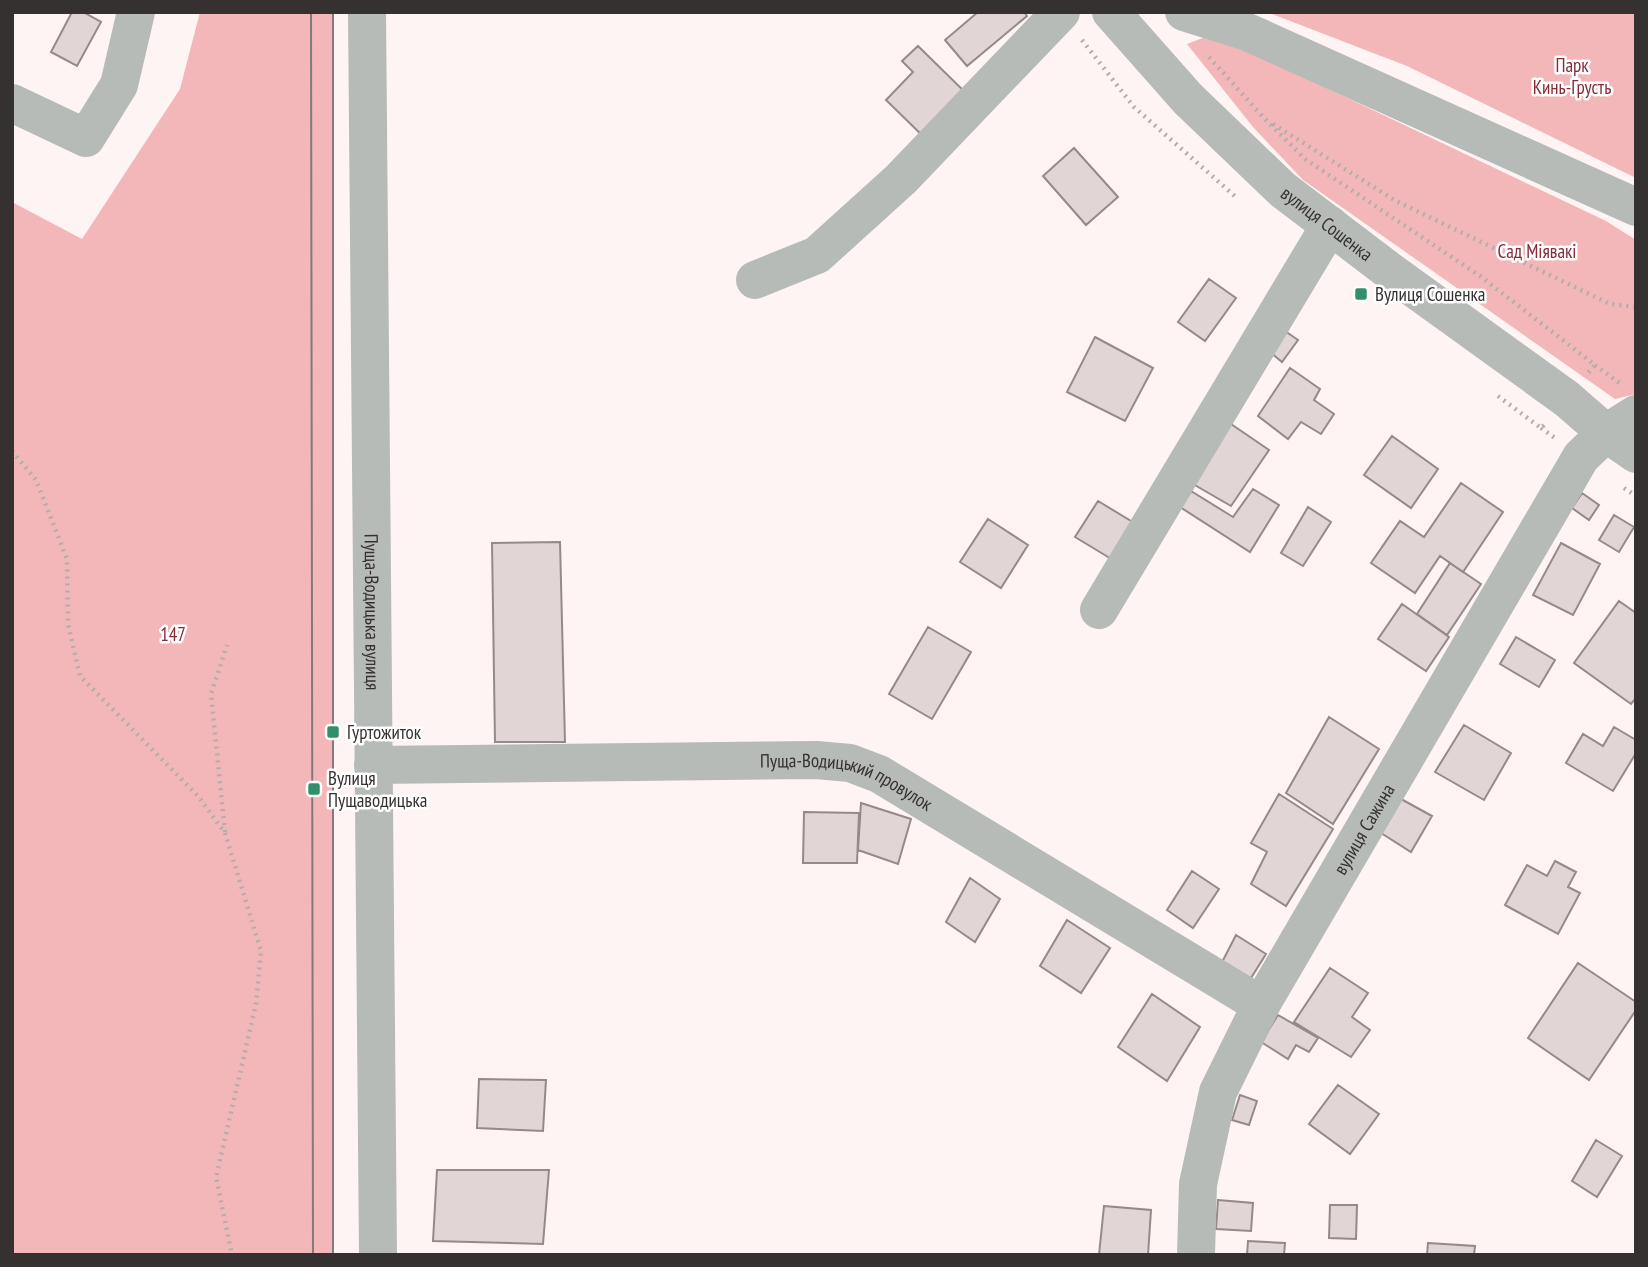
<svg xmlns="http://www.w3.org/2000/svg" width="1648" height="1267" font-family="'PT Sans Narrow',sans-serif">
<rect width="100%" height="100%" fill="#fef4f4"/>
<path fill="#f3b7b9" d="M200 12H333V1255H12V202L82 239 180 89Z
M1267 12H1636V178L1407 66Z
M1213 34 1606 221 1636 240V394L1615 399 1303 180 1253 127 1187 44Z"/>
<path fill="#e2d5d5" stroke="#958a8a" stroke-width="2" d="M72 12H83L101 22 77 66 51 52Z
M978 12H1024L1027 16 967 66 945 40Z
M918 46 971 98 928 141 886 100 913 72 902 61Z
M1074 148 1118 197 1086 225 1043 176Z
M1209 279 1236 298 1205 341 1178 322Z
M1285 331 1298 340 1282 362 1270 352Z
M1095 337 1153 368 1125 421 1067 392Z
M1290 368 1320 389 1314 400 1334 414 1321 434 1301 422 1288 439 1258 416Z
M1231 424 1269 450 1231 506 1193 484Z
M1392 436 1438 469 1411 508 1364 475Z
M1461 483 1503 512 1463 572 1440 556 1415 593 1371 563 1400 521 1424 537Z
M1253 489 1279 505 1250 552 1180 507 1191 491 1233 517Z
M1582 493 1599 505 1589 520 1572 508Z
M1098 501 1136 524 1113 560 1075 537Z
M1308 507 1331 522 1303 566 1281 553Z
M1614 515 1634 527 1619 552 1599 540Z
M988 519 1028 545 1001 588 960 562Z
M560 542 565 742H495L492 543Z
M1561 543 1600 564 1573 615 1533 595Z
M1450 563 1481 584 1447 635 1417 614Z
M1619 601 1636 613V698L1631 704 1574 663Z
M1402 604 1449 637 1426 671 1378 639Z
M928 627 971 652 932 719 889 694Z
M1516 637 1555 660 1539 687 1500 664Z
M1329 717 1379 749 1333 824 1286 793Z
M1464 725 1511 753 1484 800 1435 772Z
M1614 727 1636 740V753L1613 791 1566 763 1583 734 1603 746Z
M1279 794 1333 829 1286 906 1251 884 1267 852 1251 843Z
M1401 799 1432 816 1411 852 1381 833Z
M861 803 911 819 898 864 858 850Z
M804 812 859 813 857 863H803Z
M1555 861 1576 872 1568 887 1580 893 1558 934 1505 905 1527 865 1547 876Z
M1192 871 1219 889 1193 928 1167 910Z
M970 878 1000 899 975 942 946 922Z
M1067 920 1110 948 1081 993 1040 966Z
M1236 935 1266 954 1244 989 1217 972Z
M1578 963 1636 1002V1010L1589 1080 1528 1038Z
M1330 968 1368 993 1352 1017 1370 1030 1351 1057 1294 1022Z
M1152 994 1200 1027 1167 1081 1118 1047Z
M1278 1015 1318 1038 1309 1052 1296 1045 1288 1059 1261 1042Z
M479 1079 546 1080 543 1131 477 1128Z
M1338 1085 1379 1114 1350 1154 1309 1124Z
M1240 1095 1257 1101 1249 1125 1232 1120Z
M1596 1140 1622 1156 1597 1197 1572 1181Z
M437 1170H549L543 1244 433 1241Z
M1218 1200 1253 1203 1251 1231 1216 1229Z
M1330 1205H1357L1356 1239 1329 1238Z
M1104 1206 1151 1210 1148 1255H1099Z
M1248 1241 1285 1243 1284 1255H1247Z
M1428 1243 1475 1246 1474 1255H1427Z"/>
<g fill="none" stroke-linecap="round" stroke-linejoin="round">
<path stroke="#b5acac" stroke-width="4.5" stroke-dasharray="2 5" stroke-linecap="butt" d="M1082 40 1134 107 1237 198
M1209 57 1264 118 1305 159 1480 276 1595 365 1588 373
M1273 124 1396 201 1610 304 1636 307
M1595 365 1622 385
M1498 396 1541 428 1544 425
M1541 428 1555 438
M12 451 36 480 67 559 68 624 80 676 198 796 225 833 261 951 256 1004 216 1177 232 1255
M1624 488 1636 496
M225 832 211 694 227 645"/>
<g stroke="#b6bbb8" stroke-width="38">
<path id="s1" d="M367 12 378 1255"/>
<path id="s2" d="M1111 12 1188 99 1283 190 1387 269 1567 399 1606 433 1636 454"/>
<path d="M1184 12 1245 31 1636 207"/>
<path d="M12 103 86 138 119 85 136 12"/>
<path d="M755 280 817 255 901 179 1061 12"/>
<path d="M1099 610 1330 225"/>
<path id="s3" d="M373 765 816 760 850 763 879 774 1261 1005"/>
<path id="s4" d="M1196 1255 1198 1184 1218 1092 1261 1005 1581 457 1606 433 1636 414"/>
</g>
<path stroke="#817a7a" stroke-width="2" d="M311 12 313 1255
M333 12V1255"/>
</g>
<g fill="#319069" stroke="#fff" stroke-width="2.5">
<rect x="1354" y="287" width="14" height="14" rx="3.5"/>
<rect x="326" y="725" width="14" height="14" rx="3.5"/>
<rect x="307" y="782" width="14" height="14" rx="3.5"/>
</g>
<g text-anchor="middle" stroke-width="5" stroke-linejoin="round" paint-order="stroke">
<g font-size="19" fill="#852b36" stroke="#fff">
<text x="1572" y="72">Парк<tspan x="1572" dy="22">Кинь-Грусть</tspan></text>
<text x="1537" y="258">Сад Міявакі</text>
<text x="173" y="641">147</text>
</g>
<g font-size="19" fill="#363131" stroke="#fff">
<text dy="7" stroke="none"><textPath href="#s2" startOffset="303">вулиця Сошенка</textPath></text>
<text dy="7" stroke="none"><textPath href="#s1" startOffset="600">Пуща-Водицька вулиця</textPath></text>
<text dy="7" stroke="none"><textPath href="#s3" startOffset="478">Пуща-Водицький провулок</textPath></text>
<text dy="7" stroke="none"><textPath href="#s4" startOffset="466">вулиця Сажина</textPath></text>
</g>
<g font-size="19" fill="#363131" stroke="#fff" text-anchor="start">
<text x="1375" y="301">Вулиця Сошенка</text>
<text x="347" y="739">Гуртожиток</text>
<text x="328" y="785">Вулиця<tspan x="328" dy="22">Пущаводицька</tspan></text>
</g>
</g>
<rect width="1648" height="1267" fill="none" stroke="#363131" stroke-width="28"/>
</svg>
